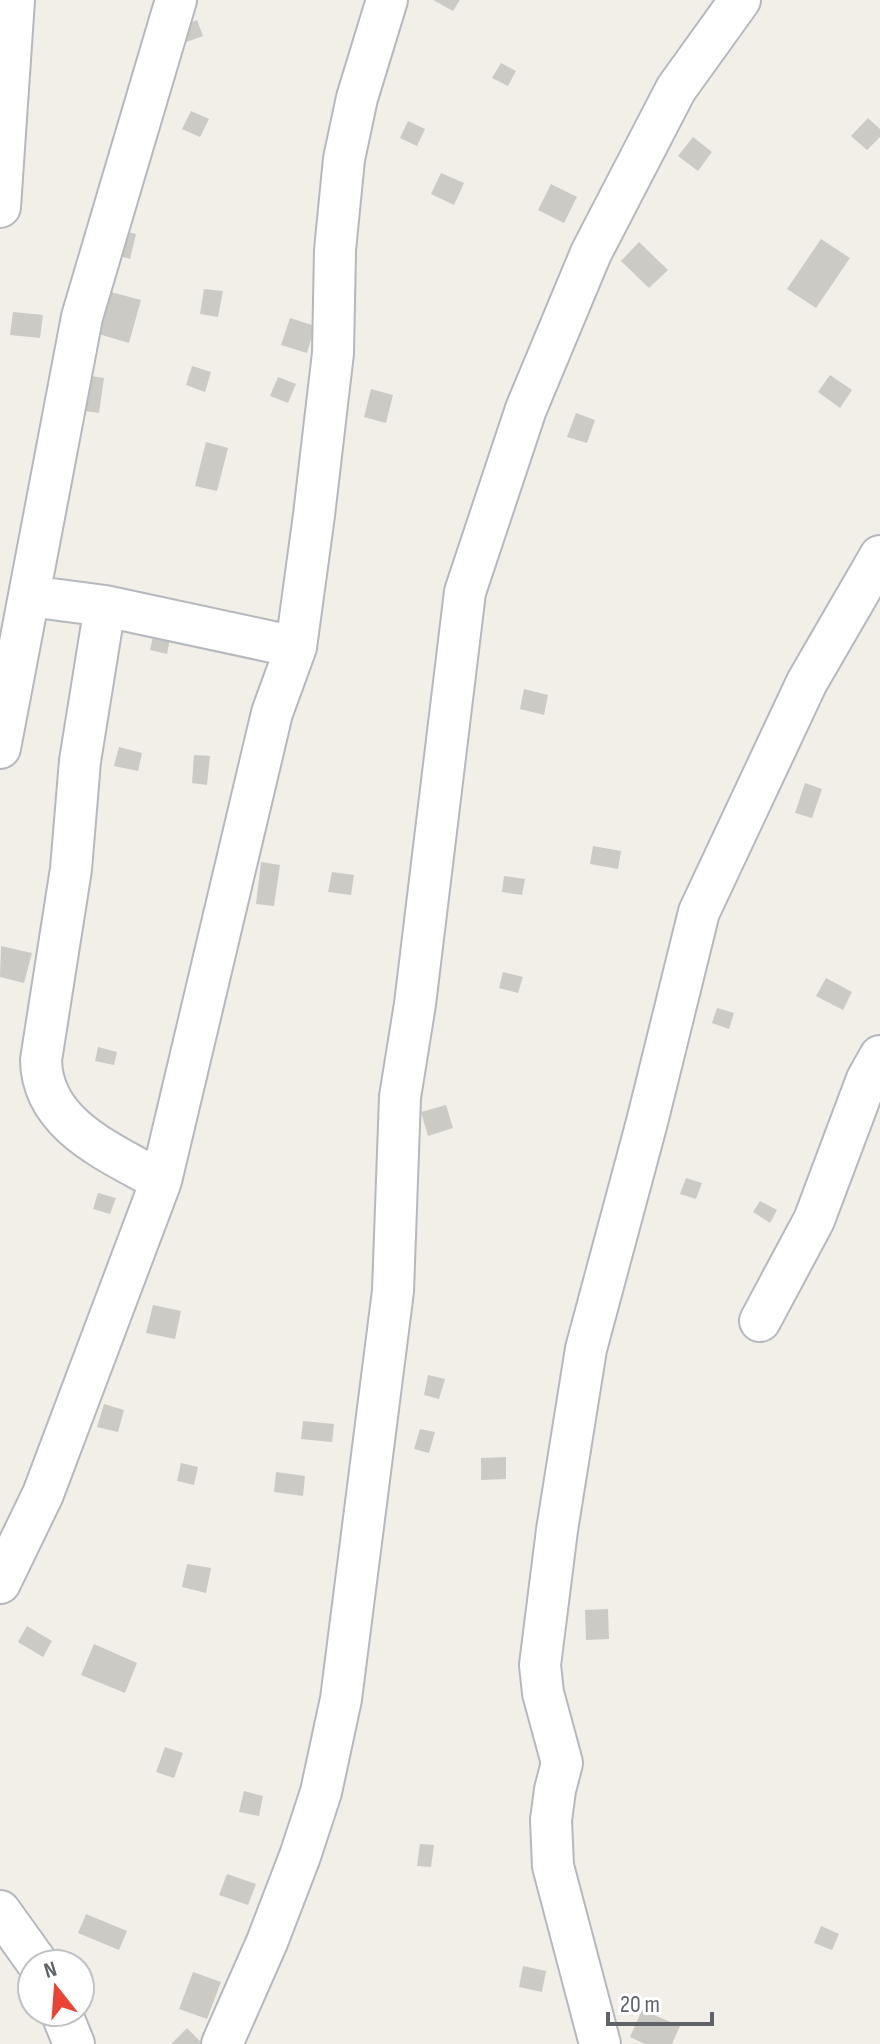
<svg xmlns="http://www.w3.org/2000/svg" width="880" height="2044" font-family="'Sofia Sans Condensed',sans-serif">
<rect width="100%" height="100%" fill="#f1efe8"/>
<path fill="#cccac5" d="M433 0H460L453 11Z
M197 20 203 36 181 44 175 29Z
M501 63 516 71 508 86 492 78Z
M191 111 209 119 200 137 182 129Z
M868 118 880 129V137L867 150 851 136Z
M408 121 425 129 417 146 400 138Z
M693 137 712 152 698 171 678 156Z
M441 173 464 183 454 205 431 194Z
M551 184 577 197 564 223 538 210Z
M116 229 136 234 130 259 110 253Z
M821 239 850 258 816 308 787 289Z
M639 242 668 270 649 288 621 261Z
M204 289 223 291 218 317 200 314Z
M107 291 141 300 129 343 95 333Z
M13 312 43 315 40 338 10 335Z
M290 318 315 326 307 353 281 345Z
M192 366 211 372 205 392 186 385Z
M85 375 104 378 99 413 79 410Z
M830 375 852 390 840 408 818 392Z
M278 377 296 384 288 403 270 396Z
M371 389 393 395 386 423 364 417Z
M576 413 595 420 587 443 567 437Z
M206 442 228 448 217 491 195 486Z
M153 636 170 639 167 654 150 650Z
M524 689 548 695 544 715 520 709Z
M119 747 142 753 138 771 114 766Z
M194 755 210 756 207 785 192 783Z
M805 783 822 789 812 818 795 813Z
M593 846 621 851 618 869 590 864Z
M261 862 280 865 274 906 256 904Z
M332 872 354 875 351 895 328 892Z
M504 876 525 879 522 895 502 892Z
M1 946 32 953 24 983 0 977Z
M503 972 523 977 518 993 499 988Z
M826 978 852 992 843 1010 816 996Z
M717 1008 734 1013 729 1029 712 1023Z
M98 1047 117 1052 114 1065 95 1061Z
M446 1105 453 1128 428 1136 421 1112Z
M686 1178 702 1183 696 1199 680 1194Z
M98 1193 116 1198 110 1214 93 1209Z
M760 1201 777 1210 770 1223 753 1212Z
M153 1305 181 1311 175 1339 146 1333Z
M428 1375 445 1379 439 1399 424 1395Z
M104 1404 124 1410 118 1432 97 1427Z
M303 1421 334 1424 332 1442 301 1439Z
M420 1429 435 1432 429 1453 414 1449Z
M506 1457V1479L481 1480V1458Z
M181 1463 198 1467 194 1485 177 1481Z
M276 1472 305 1476 303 1496 274 1492Z
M187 1564 211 1568 206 1593 182 1587Z
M608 1609 609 1639 586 1640 585 1610Z
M27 1626 52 1641 43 1657 18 1642Z
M94 1644 137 1663 125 1693 81 1675Z
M165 1747 183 1753 174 1778 156 1772Z
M244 1791 263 1796 259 1816 239 1812Z
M420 1844 434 1845 431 1867 417 1866Z
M227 1874 256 1884 248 1905 219 1895Z
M86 1914 127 1931 119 1950 78 1933Z
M821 1926 839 1934 832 1950 814 1943Z
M523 1966 546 1971 542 1992 519 1987Z
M193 1972 221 1982 207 2019 179 2009Z
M642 2010 680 2026 672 2044H645L630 2037Z
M187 2028 203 2044H171Z"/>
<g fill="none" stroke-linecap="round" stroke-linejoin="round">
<defs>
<path id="minor" d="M0 207 14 0
M29 596 105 606 296 647
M105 606 80 761 71 869 41 1060C42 1126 112 1153 161 1181
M0 748 82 317 176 0
M760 1321 814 1220 867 1079 880 1056
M0 1583 43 1494 161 1181 272 713 296 647 314 515 333 353 335 250 344 159 357 98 387 0
M0 1911 38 1964
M61 2012 74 2044
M222 2044 267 1942 300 1856 321 1792 341 1699 393 1291 400 1097 415 1004 465 592 526 409 591 253 676 89 740 0
M600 2044 553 1866 551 1820 555 1790 562 1763 543 1693 540 1665 557 1530 586 1349 647 1122 699 912 807 682 880 556"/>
</defs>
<use href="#minor" stroke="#b5b8bc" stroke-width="44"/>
<use href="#minor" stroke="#fff" stroke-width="40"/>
</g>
<g transform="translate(56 1988) rotate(343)"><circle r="38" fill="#ffffff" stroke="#bfc1c3" stroke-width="2"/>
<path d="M0-6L14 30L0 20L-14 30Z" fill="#ea4335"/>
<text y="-12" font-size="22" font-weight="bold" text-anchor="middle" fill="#5f6368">N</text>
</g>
<path d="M608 2012v12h104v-12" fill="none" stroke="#5f6368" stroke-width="4"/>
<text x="620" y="2012" font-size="24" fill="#5f6368" stroke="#ffffff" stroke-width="6" paint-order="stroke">20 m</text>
</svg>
